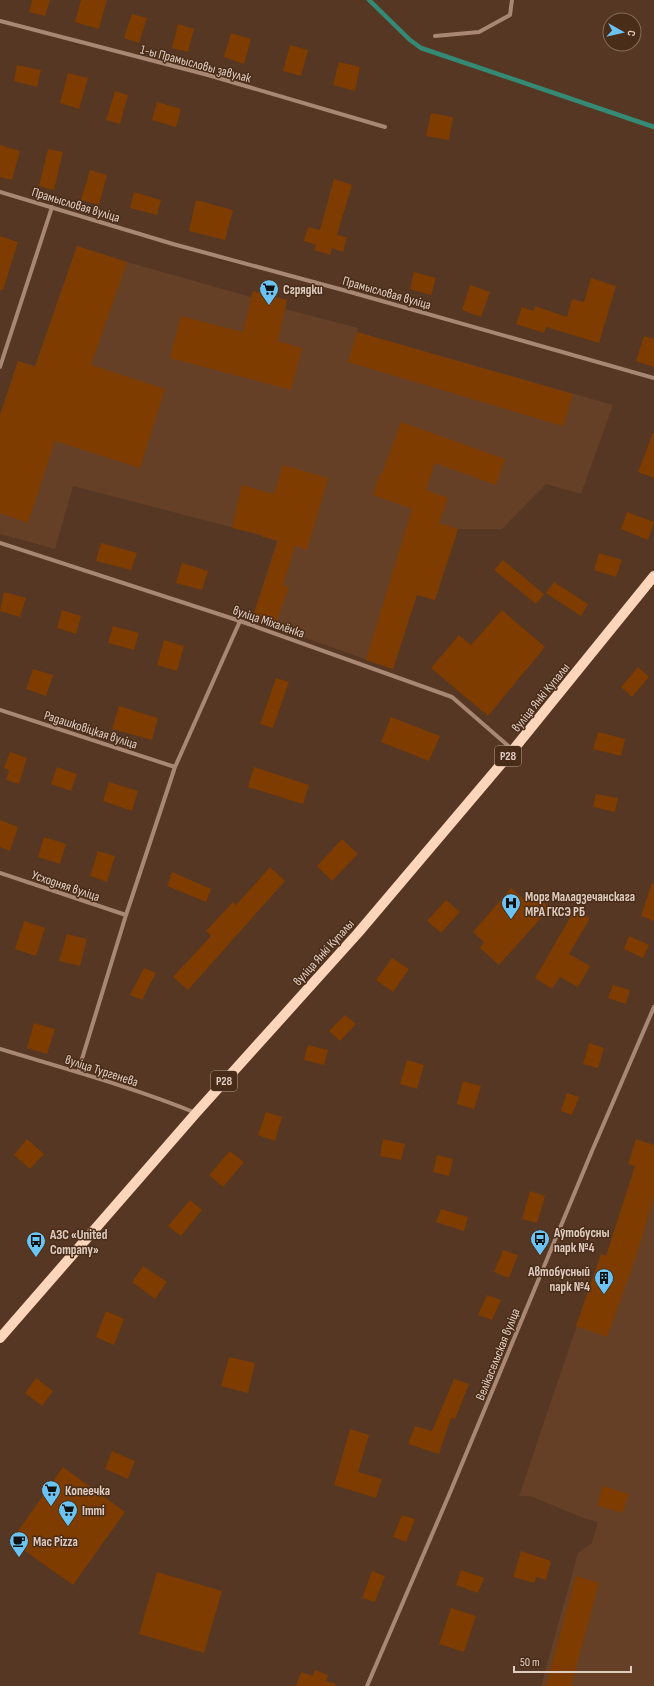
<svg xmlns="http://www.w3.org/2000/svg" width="654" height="1686" font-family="'Sofia Sans Condensed',sans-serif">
<rect width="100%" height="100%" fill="#553723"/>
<path fill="#654027" d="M77 246 127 262 251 297 253 291 287 300 285 309 358 328 357 332 613 405 581 494 546 484 502 529H458L435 600 417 595 393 669 252 619 277 541 246 531 73 486 55 549 0 534V415L18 361 35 366Z
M635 1166 654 1172V1686H541L578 1553 592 1543 598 1522 586 1519 530 1496H519L601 1254 607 1256Z"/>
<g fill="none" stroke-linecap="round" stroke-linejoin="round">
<path stroke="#348a75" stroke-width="4.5" d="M369 0 410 40 421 48 654 127"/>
</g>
<path fill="#7e3c00" d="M32 0H50L45 16 29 12Z
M81 0H107L99 29 75 22Z
M132 14 147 18 139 43 124 38Z
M178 24 194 29 188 52 172 48Z
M231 33 251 39 244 64 224 57Z
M290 45 308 50 301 76 283 71Z
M339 62 360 67 355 91 333 85Z
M17 65 41 70 37 87 14 81Z
M68 73 88 78 79 109 60 103Z
M115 91 128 95 120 124 106 120Z
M157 102 181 109 176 127 152 120Z
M431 113 453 117 449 140 426 136Z
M0 145 20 151 12 180 0 177Z
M48 149 63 152 54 190 39 186Z
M90 170 107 175 99 205 81 200Z
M334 179 352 185 337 235 347 237 343 252 332 248 330 255 314 250 316 245 304 241 308 227 320 230Z
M134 192 161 200 157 215 130 208Z
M196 200 233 210 225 240 189 231Z
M0 236 18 242 3 290H0Z
M77 246 127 262 91 365 165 389 140 468 55 441 28 523 0 513V415L18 361 35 367Z
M414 272 436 278 431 295 410 289Z
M591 278 616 286 599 343 546 327 544 333 516 324 522 307 533 311 535 306 567 317 572 299 584 302Z
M470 285 490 292 481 317 462 310Z
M253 291 287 300 278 341 302 348 291 390 170 358 181 316 243 332Z
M357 332 573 394 563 426 348 362Z
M644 336 654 339V367L636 361Z
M401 422 505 459 496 485 435 463 426 490 448 498 439 523 458 529 435 600 417 595 393 669 366 660 412 509 373 495 380 474H382Z
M653 433H654V478L638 472Z
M283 465 328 478 307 550 295 546 283 585 289 587 274 628 252 619 278 541 261 536 262 535 232 528 242 485 274 494Z
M627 512 654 522 648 540 621 529Z
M101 543 137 553 131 570 96 561Z
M599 553 622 560 616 577 594 570Z
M503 560 544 594 536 604 494 570Z
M182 563 208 571 202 590 176 583Z
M554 582 588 604 581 616 546 593Z
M4 592 26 598 20 617 0 611Z
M62 610 81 616 76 634 57 628Z
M502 610 545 647 488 716 431 668 459 635 471 645Z
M113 626 139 633 134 650 108 643Z
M164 640 184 646 177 671 157 665Z
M638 667 649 677 632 697 621 687Z
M33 669 53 675 46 696 26 689Z
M276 678 289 682 273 728 260 724Z
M119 706 158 718 152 740 112 729Z
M391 717 440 736 429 761 381 742Z
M598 732 625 739 621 756 593 749Z
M10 752 27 758 19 784 6 780 9 770 4 768Z
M57 767 77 774 71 791 51 784Z
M254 767 309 785 303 804 248 787Z
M109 782 138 791 132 811 103 801Z
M596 794 618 798 615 812 593 807Z
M0 820 18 827 10 851 0 847Z
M44 837 66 844 60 864 38 857Z
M342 839 358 854 332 881 317 866Z
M98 851 115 856 107 882 90 876Z
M270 867 285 881 188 990 173 977 211 936 206 931 233 902 236 905Z
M172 872 211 889 206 902 167 886Z
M652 883 654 884V921L641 916Z
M511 888 527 902 534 894 550 908 499 965 480 948 484 942 473 932Z
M446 900 460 912 441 933 427 921Z
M574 911 590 918 569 954 590 966 578 987 560 977 552 989 535 978Z
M24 921 45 928 36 956 15 949Z
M67 934 87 939 80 966 59 961Z
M629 936 649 945 643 958 624 949Z
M392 958 409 969 393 992 376 980Z
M144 968 156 973 142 1000 130 995Z
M613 985 630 990 626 1004 608 998Z
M345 1015 356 1024 340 1041 329 1031Z
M34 1023 55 1029 47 1054 27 1048Z
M589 1043 604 1048 598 1068 583 1064Z
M308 1045 328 1050 324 1065 304 1060Z
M407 1060 424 1065 417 1089 400 1084Z
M463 1081 481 1086 474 1109 457 1104Z
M567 1093 579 1097 572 1115 561 1111Z
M266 1112 282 1117 275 1141 258 1135Z
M27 1139 44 1154 30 1169 14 1155Z
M383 1139 405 1144 401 1160 380 1156Z
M636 1139 654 1145V1197L636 1257 607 1337 576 1326 601 1254 606 1256 635 1166 628 1164Z
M230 1151 244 1162 223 1187 209 1175Z
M437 1155 453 1159 449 1176 433 1172Z
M530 1191 545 1196 537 1223 522 1219Z
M190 1200 202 1210 181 1236 168 1226Z
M441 1209 468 1217 464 1231 436 1222Z
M503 1250 518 1255 509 1278 494 1272Z
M143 1266 167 1282 155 1299 132 1282Z
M487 1295 501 1300 492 1320 478 1315Z
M106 1311 124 1319 114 1345 96 1337Z
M229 1357 255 1363 248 1393 221 1386Z
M36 1378 53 1391 42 1406 25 1393Z
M454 1379 469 1384 455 1419 451 1418 439 1454 408 1444 415 1426 432 1431Z
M350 1429 369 1435 358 1472 382 1479 376 1498 334 1485Z
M112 1451 135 1461 128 1479 105 1469Z
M63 1467 125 1512 73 1585 11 1541Z
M603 1486 629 1494 622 1513 597 1505Z
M402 1515 415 1519 406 1542 393 1537Z
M521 1551 551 1561 546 1580 536 1577 534 1583 513 1577Z
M461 1570 484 1578 478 1593 456 1585Z
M372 1571 385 1576 375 1602 362 1598Z
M157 1572 222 1591 204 1653 139 1634Z
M576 1576 599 1583 571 1686H546Z
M451 1608 476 1616 464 1652 439 1644Z
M315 1670 328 1675 326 1681 336 1684 335 1686H296L301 1672 313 1676Z"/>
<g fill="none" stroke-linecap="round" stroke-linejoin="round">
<path stroke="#a88773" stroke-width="4" d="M0 21 208 75 385 127
M435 36 479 32 510 15 512 0
M0 192 173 244 343 290 654 378
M0 367 52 207
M0 543 240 621 452 697 513 750
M0 710 175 767
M0 873 126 915
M0 1049C66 1069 132 1087 196 1113
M78 1072 126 915 175 767 240 621
M367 1686 449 1495 592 1151 654 1007"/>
<path stroke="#fdd5bb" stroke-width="10" d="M0 1338 196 1113 358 933 513 750 654 576"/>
</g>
<defs>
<symbol id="supermarket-pin" viewBox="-11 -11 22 30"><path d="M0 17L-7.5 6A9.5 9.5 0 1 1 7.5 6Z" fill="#6bc3f2" stroke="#4a2d19"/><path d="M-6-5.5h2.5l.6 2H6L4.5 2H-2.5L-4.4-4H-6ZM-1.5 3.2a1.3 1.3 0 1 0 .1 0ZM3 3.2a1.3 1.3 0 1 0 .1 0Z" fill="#111"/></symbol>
<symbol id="hospital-pin" viewBox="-11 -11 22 30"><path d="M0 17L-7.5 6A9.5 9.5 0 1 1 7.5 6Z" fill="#6bc3f2" stroke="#4a2d19"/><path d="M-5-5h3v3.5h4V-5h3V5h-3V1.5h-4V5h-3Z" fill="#111"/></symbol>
<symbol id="bus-pin" viewBox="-11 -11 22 30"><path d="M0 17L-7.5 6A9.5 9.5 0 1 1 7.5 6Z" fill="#6bc3f2" stroke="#4a2d19"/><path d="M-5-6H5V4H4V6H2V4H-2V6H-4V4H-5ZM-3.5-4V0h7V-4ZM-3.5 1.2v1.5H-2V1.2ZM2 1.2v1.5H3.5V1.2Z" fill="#111"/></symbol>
<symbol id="building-pin" viewBox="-11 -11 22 30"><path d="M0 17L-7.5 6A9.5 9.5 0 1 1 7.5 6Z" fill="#6bc3f2" stroke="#4a2d19"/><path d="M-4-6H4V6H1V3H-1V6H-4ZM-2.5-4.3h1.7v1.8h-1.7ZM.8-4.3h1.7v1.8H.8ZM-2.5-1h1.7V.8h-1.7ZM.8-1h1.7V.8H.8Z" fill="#111"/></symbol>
<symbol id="cafe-pin" viewBox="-11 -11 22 30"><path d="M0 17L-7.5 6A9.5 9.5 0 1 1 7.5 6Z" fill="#6bc3f2" stroke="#4a2d19"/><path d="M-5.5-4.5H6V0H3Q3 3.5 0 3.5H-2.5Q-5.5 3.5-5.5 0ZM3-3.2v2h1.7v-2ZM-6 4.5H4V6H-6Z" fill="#111"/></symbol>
</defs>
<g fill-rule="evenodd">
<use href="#supermarket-pin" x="258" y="278" width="22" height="30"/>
<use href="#hospital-pin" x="500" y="892" width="22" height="30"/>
<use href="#bus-pin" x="529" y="1228" width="22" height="30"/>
<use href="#bus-pin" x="25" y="1230" width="22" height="30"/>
<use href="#building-pin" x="593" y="1267" width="22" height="30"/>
<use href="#supermarket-pin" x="40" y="1479" width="22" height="30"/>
<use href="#supermarket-pin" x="57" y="1499" width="22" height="30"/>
<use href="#cafe-pin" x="8" y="1530" width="22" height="30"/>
</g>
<g text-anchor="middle" stroke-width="3" stroke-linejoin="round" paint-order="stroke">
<g fill="#4a2d19" stroke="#b39d8f" stroke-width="1">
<rect x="495" y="746" width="26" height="20" rx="3"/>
<rect x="211" y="1071" width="26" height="20" rx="3"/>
</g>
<g font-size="12" font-weight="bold" fill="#e0cdc1">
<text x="508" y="760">Р28</text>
<text x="224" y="1085">Р28</text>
</g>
<g font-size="13" fill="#e0cdc1" stroke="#4a2d19">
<text transform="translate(196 63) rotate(15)" y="5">1-ы Прамысловы завулак</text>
<text transform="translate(76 204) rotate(17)" y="5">Прамысловая вуліца</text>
<text transform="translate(387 292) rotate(16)" y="5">Прамысловая вуліца</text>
<text transform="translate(269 621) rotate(19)" y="5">вуліца Міхалёнка</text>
<text transform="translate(540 697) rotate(-51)" y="5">вуліца Янкі Купалы</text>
<text transform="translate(91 729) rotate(18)" y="5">Радашковіцкая вуліца</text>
<text transform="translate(66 885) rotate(19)" y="5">Усходняя вуліца</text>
<text transform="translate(323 952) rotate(-48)" y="5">вуліца Янкі Купалы</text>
<text transform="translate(102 1070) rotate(18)" y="5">вуліца Тургенева</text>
<text transform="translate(497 1354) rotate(-68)" y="5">Велікасельская вуліца</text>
</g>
<g font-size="13" font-weight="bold" fill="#e0cdc1" stroke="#4a2d19" text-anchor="start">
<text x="283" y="294">Сгрядки</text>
<text x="525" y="901">Морг Маладзечанскага<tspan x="525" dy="15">МРА ГКСЭ РБ</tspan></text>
<text x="554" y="1237">Аўтобусны<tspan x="554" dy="15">парк №4</tspan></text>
<text x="50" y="1239">АЗС «United<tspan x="50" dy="15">Company»</tspan></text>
<text x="590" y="1276" text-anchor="end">Автобусный<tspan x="590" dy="15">парк №4</tspan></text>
<text x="65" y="1495">Копеечка</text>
<text x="82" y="1515">Immi</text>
<text x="33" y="1546">Mac Pizza</text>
</g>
</g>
<g transform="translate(622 32) rotate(98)"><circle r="19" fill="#4a2d19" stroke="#866d5c"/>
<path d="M0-3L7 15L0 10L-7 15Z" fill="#6bc3f2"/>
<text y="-6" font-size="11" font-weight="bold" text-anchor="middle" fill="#e0cdc1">С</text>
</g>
<path d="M514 1666v6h117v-6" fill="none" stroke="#e0cdc1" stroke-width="2"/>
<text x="520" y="1666" font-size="12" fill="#e0cdc1" stroke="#4a2d19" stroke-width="3" paint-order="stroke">50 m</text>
</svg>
